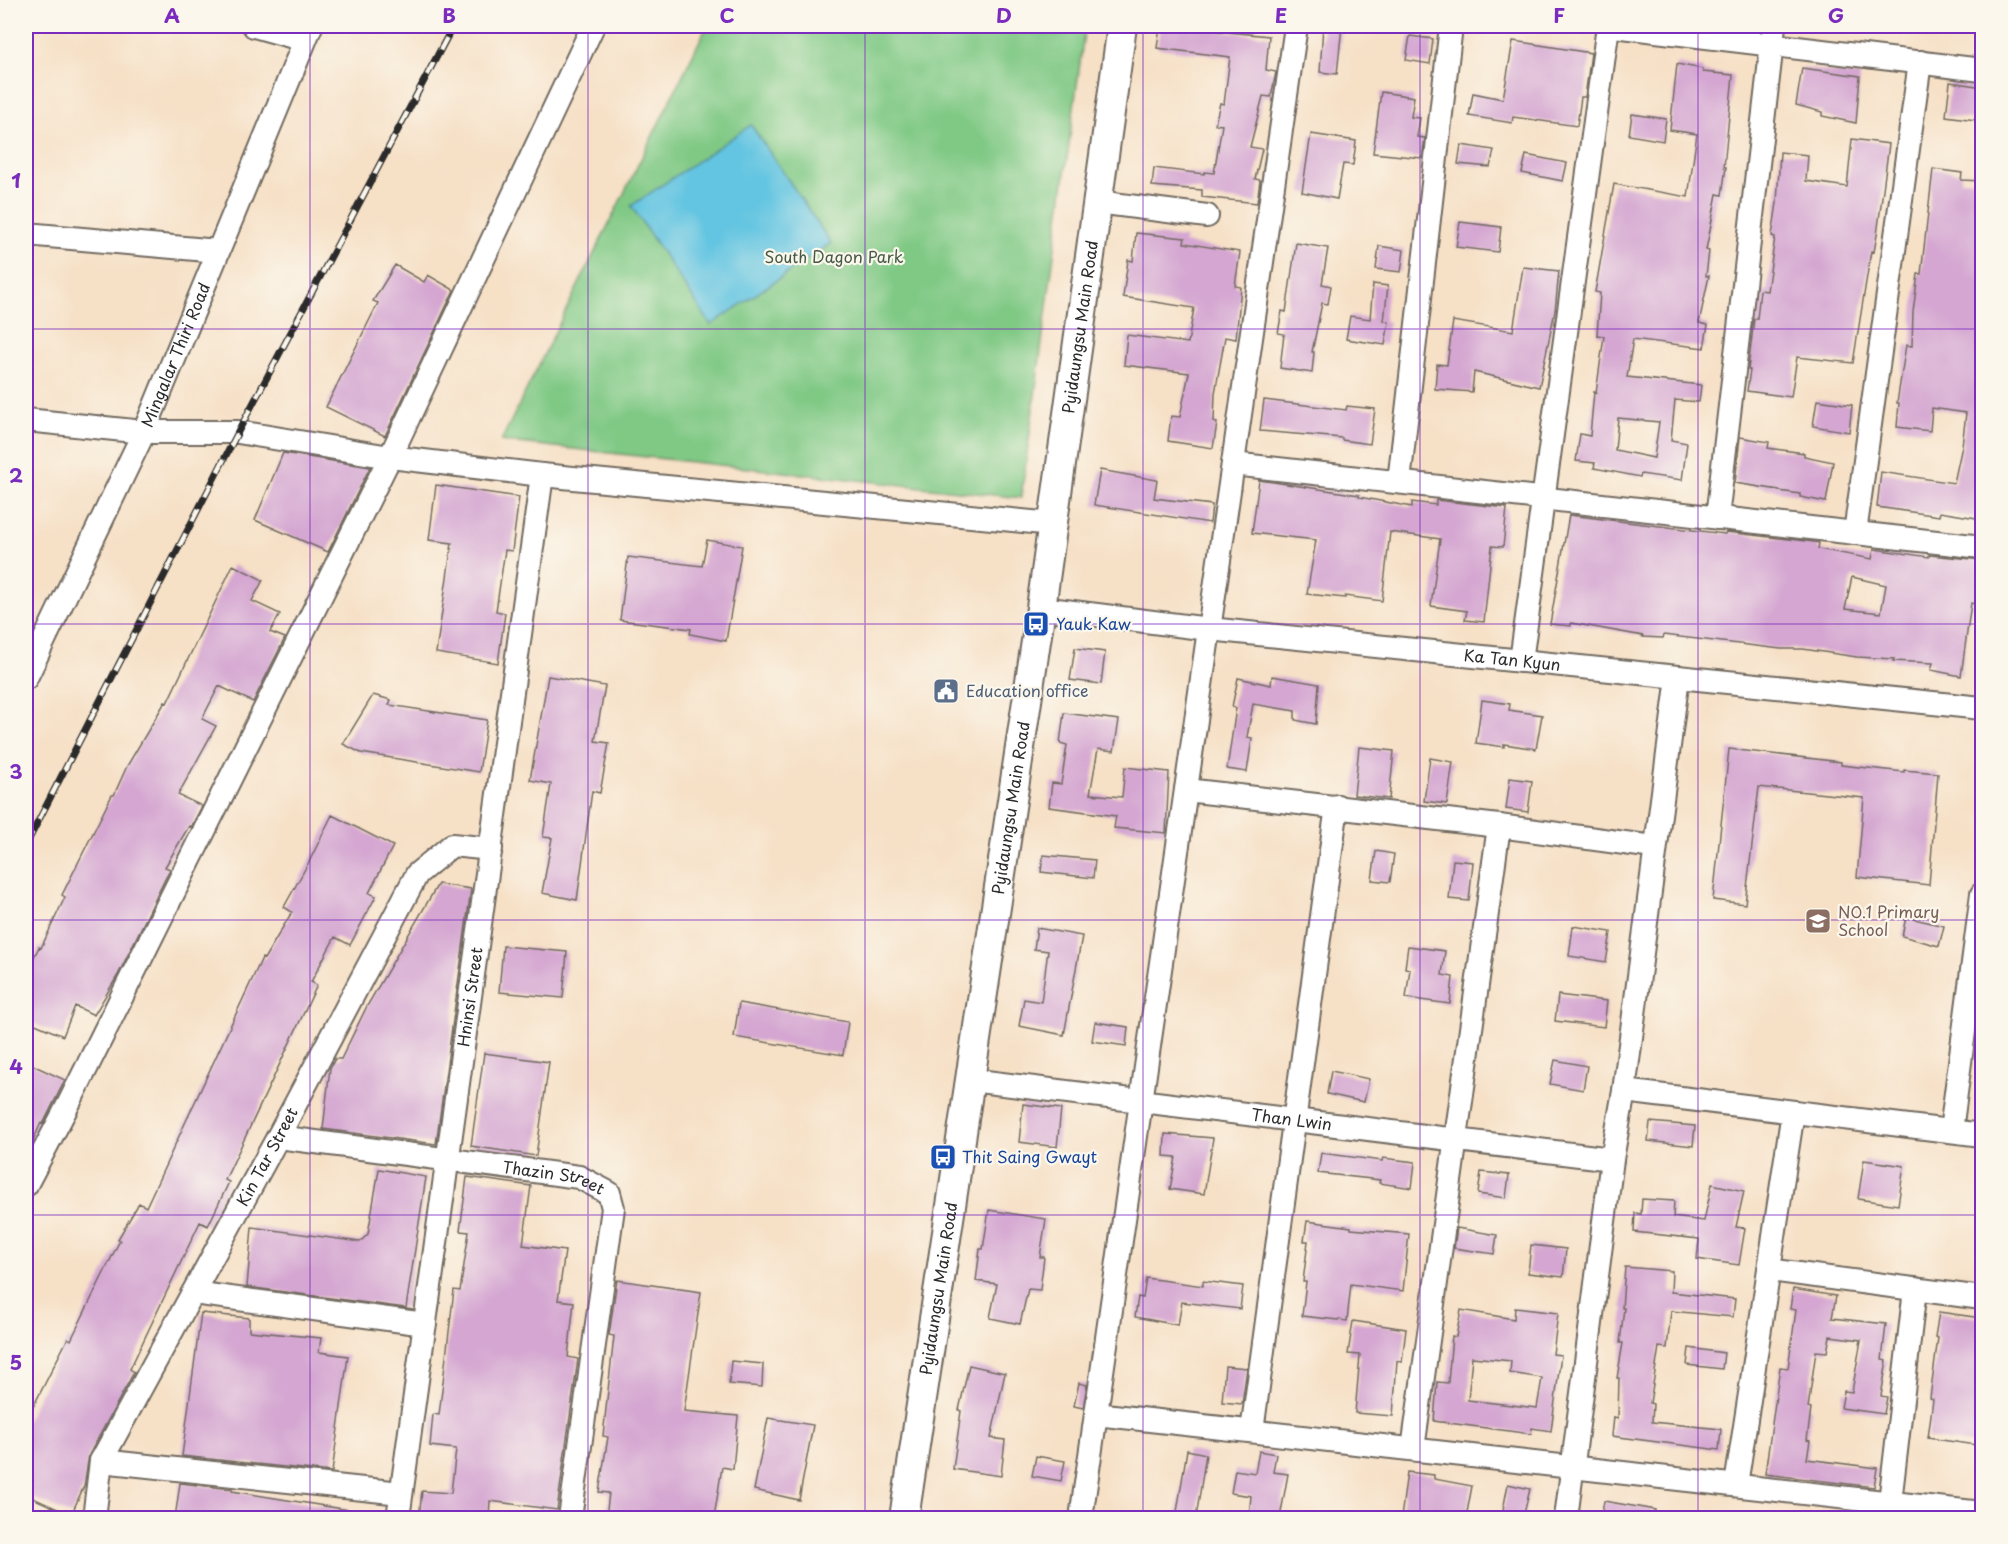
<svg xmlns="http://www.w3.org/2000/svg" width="2008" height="1544" font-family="'Playpen Sans',sans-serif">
<rect width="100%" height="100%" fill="#fbf7ec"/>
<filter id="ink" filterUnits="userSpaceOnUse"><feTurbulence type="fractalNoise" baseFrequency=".0167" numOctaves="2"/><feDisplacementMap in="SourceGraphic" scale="12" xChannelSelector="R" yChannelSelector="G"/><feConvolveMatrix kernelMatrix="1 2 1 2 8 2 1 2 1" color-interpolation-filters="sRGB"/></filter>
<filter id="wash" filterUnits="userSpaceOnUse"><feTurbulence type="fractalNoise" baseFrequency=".008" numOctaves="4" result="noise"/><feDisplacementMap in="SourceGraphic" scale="24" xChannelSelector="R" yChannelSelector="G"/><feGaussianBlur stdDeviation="1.35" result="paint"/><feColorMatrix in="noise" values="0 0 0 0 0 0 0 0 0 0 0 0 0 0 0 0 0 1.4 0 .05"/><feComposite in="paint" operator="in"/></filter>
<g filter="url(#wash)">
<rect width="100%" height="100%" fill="#f6e0c6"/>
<path fill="#80c985" stroke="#567a58" stroke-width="1.5" d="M707 26H1085L1021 498 501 441Z"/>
<path fill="#63c5e1" stroke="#477886" stroke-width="1.5" d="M751 125 831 243 711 325 631 206Z"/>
<g id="blocks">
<path fill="#d4a6d1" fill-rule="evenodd" d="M1160 26H1219L1218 31 1269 36 1266 70 1276 72 1271 97 1263 96 1250 147 1262 149 1255 179 1260 180 1257 203 1202 197V190L1152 186 1154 168 1204 174V172L1214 173 1222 125 1215 124 1220 103 1224 104 1230 57 1157 48Z
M1323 26H1342L1337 74 1320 72Z
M1410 36 1433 39 1430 64 1406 60Z
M1513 41 1591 53 1585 97H1581L1577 126 1513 117 1512 123 1469 116 1473 93 1503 99Z
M1677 64 1703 69V72L1733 75 1724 167H1726L1722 195 1717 194 1706 250 1709 251 1706 276H1709L1699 323 1708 325 1704 348 1633 339 1627 377 1701 385 1699 402 1675 400 1671 440 1687 443 1682 480 1641 474 1640 477 1594 468 1595 463 1576 461 1580 434 1590 436 1594 392 1596 393 1604 336 1597 335 1600 293 1595 292 1614 184 1688 197 1697 134 1670 130ZM1618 418 1659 422 1654 458 1615 450Z
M1802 68 1860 76 1856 123 1822 116V112L1796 105Z
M1950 82 1983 87V121L1946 116Z
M1381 92 1414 97 1411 117 1420 118 1417 137 1425 138 1422 158 1373 153Z
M1632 114 1666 119 1663 141 1629 135Z
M1311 134 1356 141 1353 165 1343 164 1337 199 1302 192Z
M1852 139 1889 144 1877 235 1874 252 1871 251 1853 363 1797 357 1791 397 1747 391 1750 370H1748L1754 319H1757L1760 290 1767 291 1775 237 1772 236 1777 203 1780 152 1808 155 1806 181 1847 187Z
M1461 145 1494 150 1490 167 1458 164Z
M1526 155 1567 163 1563 181 1522 173Z
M1933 169 1962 173 1961 180 1983 181V519L1940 512 1939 516 1877 507 1881 472 1954 483 1962 446 1966 413 1932 408 1930 431 1897 427 1899 403H1897L1906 345 1912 346 1913 312 1918 274H1921Z
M1460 222 1501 227 1498 252 1456 247Z
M1136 233 1185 238 1184 243 1240 252 1235 286 1241 287 1236 339 1225 337 1215 393 1214 422 1217 423 1213 448 1168 441 1171 416 1180 417 1189 373 1124 365 1127 335 1188 343 1194 308 1123 297 1128 260 1133 261Z
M1296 243 1328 248 1322 284 1331 286 1328 304 1322 303 1312 352H1314L1312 373 1280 368 1284 334 1278 333 1282 311 1286 312Z
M1379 246 1404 250 1401 272 1376 269Z
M395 265 424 282 428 275 454 290 385 436 326 407 378 303 373 301Z
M1523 267 1559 271 1555 311 1539 387 1474 372 1472 392 1435 389 1437 364 1447 365 1453 321 1513 331Z
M1373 284 1388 286 1384 321 1389 322 1385 345 1346 339 1350 316 1370 319Z
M1264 400 1346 410 1347 406 1375 409 1370 444 1342 440V438L1260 431Z
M1817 400 1852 405 1849 432 1813 426Z
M1740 437 1769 442 1768 448 1804 453V456L1833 462 1826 502 1800 497V494L1779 491V490L1735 483Z
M283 453 370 467 328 552 255 520Z
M1100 470 1157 480 1154 498 1212 505 1210 523 1094 505Z
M1259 480 1359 495V497L1412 507V502L1436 505V500L1507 508 1503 547 1492 546 1484 622 1465 620 1467 611 1431 606 1440 539 1390 532 1382 601 1345 596V598L1307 594 1316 540 1252 533Z
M436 485 519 497 512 551 505 550 496 611 505 613 498 663 436 653 452 543 429 540Z
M1569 515 1725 534 1726 532 1814 542 1819 543 1818 549 1872 559 1874 549 1929 557V555L1983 560V605L1971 603 1961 676 1931 670 1933 663 1893 661 1894 659 1857 657 1803 649H1781L1664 635 1663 638 1643 637V636L1571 623V626L1550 624ZM1852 577 1886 585 1881 613 1845 609Z
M707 540 742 546 726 641 690 634 691 629 620 620 628 557 702 566Z
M233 565 263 580 252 601 280 614 270 632 285 638 253 702 219 686 202 719 216 726 178 795 202 806 191 827 189 826 165 867 170 869 118 975 94 1015 75 1006 63 1036 26 1020V973L39 947 41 948 65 897 62 895 112 795H114L127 766 165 702 167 703Z
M1075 648 1105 652 1101 684 1070 680Z
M548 676 605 686 595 741 609 743 600 793 592 791 577 900 542 893 552 838 543 837 551 784 530 780Z
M1272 676 1319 684 1316 724 1295 720V711L1253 704 1247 737 1252 738 1247 772 1227 769 1236 708 1232 707 1238 678 1271 685Z
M373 695 391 700 389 705 487 720 479 772 361 753 343 744Z
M1482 700 1510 704 1509 710 1542 715 1536 749 1504 744V747L1476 743Z
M1064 713 1119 720 1114 751 1098 749 1090 794 1122 797 1125 767 1169 772 1166 833 1114 828 1116 816 1049 807 1052 783 1061 784 1067 745 1060 743Z
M1359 747 1394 751 1389 799 1354 795Z
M1729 749 1841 762V765L1904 772V770L1938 773 1929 885 1857 877 1864 798 1759 787 1745 904 1713 900Z
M1430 758 1453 762 1447 804 1424 801Z
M1510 778 1532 781 1528 812 1506 809Z
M332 815 393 846 369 893 376 896 350 945 335 937 311 982 317 985 225 1180 229 1182 208 1226 200 1222 130 1369 134 1372 89 1455 84 1486 71 1515 26 1495V1421L68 1338 71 1340 120 1240 118 1239 139 1203 146 1207 262 958 264 959 292 912 284 907 310 860Z
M1376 851 1394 854 1390 882 1372 880Z
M1043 855 1095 860 1093 878 1041 872Z
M1453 860 1473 862 1469 901 1449 899Z
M438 884 471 889 436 1144 323 1129 330 1068 335 1059H341L367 1006Z
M1906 917 1944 926 1939 946 1902 936Z
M1573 926 1611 932 1606 962 1569 956Z
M1037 928 1082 936 1064 1035 1019 1026 1024 999 1041 1002 1048 951 1034 949Z
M503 946 567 952 563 998 499 992Z
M1408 946 1445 951 1442 975 1453 977 1450 1004 1406 998 1410 969 1405 968Z
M1558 995 1607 1001 1604 1027 1555 1021Z
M739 1003 848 1022 843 1055 734 1037Z
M1095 1022 1128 1027 1126 1046 1092 1041Z
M484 1053 549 1062 536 1156 471 1146Z
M1555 1060 1587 1066 1583 1090 1550 1084Z
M26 1062 65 1080 43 1124 41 1123 26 1156Z
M1331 1071 1369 1079 1364 1102 1327 1094Z
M1023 1104 1061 1109 1057 1147 1019 1142Z
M1650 1122 1695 1126 1693 1146 1648 1141Z
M1165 1134 1213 1138 1204 1194 1170 1189 1176 1157 1164 1156Z
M1321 1153 1382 1161 1383 1158 1415 1162 1412 1188 1379 1183 1380 1180 1318 1173Z
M1864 1160 1904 1166 1898 1205 1858 1199Z
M379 1169 426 1177 406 1308 247 1287 252 1227 360 1242 368 1234Z
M1481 1172 1509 1175 1506 1198 1478 1194Z
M467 1177 531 1186 523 1245 565 1251 558 1300 574 1302 568 1357 578 1359 557 1510 490 1501 489 1518H419L422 1491 451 1493 456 1449 430 1446 433 1414 439 1415 454 1290 460 1291 469 1232 460 1231Z
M1712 1184 1744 1191 1736 1227 1745 1228 1739 1265 1697 1259 1699 1239 1634 1232 1635 1213 1641 1214 1642 1199 1674 1201 1673 1217 1704 1221Z
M989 1210 1046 1219 1040 1257H1044L1040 1290 1028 1289 1020 1324 990 1318 997 1284 976 1281 980 1249H983Z
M1307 1221 1351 1227V1229L1409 1234 1403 1291 1351 1284 1347 1321 1302 1316 1306 1282H1303L1308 1241H1304Z
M1457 1228 1497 1235 1494 1254 1454 1248Z
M1531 1245 1566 1249 1563 1277 1528 1273Z
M1625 1267 1672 1271 1671 1292 1735 1299 1733 1317 1671 1311 1667 1348 1659 1347 1650 1403 1653 1404 1652 1422 1721 1429 1719 1450 1612 1436 1614 1417 1618 1418 1619 1378H1617L1623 1343H1620L1624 1308H1622Z
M1146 1278 1203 1286V1281L1243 1286 1240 1309 1182 1302 1178 1325 1135 1317 1138 1297 1143 1298Z
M617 1280 701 1292 684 1411 738 1416 733 1469 722 1467 714 1518H606L609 1493 599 1492 608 1437 603 1436 614 1336 609 1335Z
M1793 1289 1836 1296 1832 1318 1886 1324 1882 1360 1887 1361 1881 1396 1887 1397 1884 1414 1841 1408 1844 1391 1852 1392 1861 1340 1830 1336 1827 1352 1816 1351 1808 1408 1811 1409 1807 1440 1810 1441 1807 1459 1877 1468 1874 1487 1765 1474 1780 1367 1788 1368 1796 1310 1790 1309Z
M1515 1308 1558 1313 1553 1354 1561 1355 1551 1431 1532 1428 1531 1434 1434 1421 1437 1382 1448 1383 1452 1336 1456 1337 1461 1310 1514 1319ZM1472 1357 1511 1361 1510 1373 1542 1378 1537 1408 1468 1400Z
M1939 1312 1981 1318 1977 1348 1983 1349V1395L1976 1445 1928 1438 1933 1399 1930 1398 1938 1338 1935 1337Z
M201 1313 249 1318V1331L321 1338 319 1352 348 1356 332 1472 182 1456Z
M1353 1321 1406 1329 1402 1362 1397 1361 1393 1416 1355 1413 1360 1355 1348 1354Z
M1689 1348 1724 1353 1722 1369 1687 1365Z
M731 1361 763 1364 762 1387 729 1384Z
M969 1365 1005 1373 991 1438 1005 1440 1001 1476 953 1469 961 1411 959 1410Z
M1225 1366 1247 1368 1242 1404 1222 1402Z
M1079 1383 1087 1385 1083 1408 1074 1406Z
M768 1418 813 1425 799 1500 754 1490Z
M1187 1450 1206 1454 1196 1518H1176Z
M1259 1451 1276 1454 1273 1472 1288 1474 1280 1518H1249L1251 1496 1231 1493 1235 1470 1255 1473Z
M1036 1456 1065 1461 1061 1481 1032 1476Z
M1407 1472 1434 1475V1479L1472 1486 1466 1518 1430 1513 1429 1518H1401Z
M180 1483 232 1489V1491L349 1510V1518H175Z
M1508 1484 1530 1489 1523 1518 1502 1515Z
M1604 1501 1655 1510V1518H1601Z"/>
</g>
</g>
<g filter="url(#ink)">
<use href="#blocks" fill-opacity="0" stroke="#726a61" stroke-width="1.5"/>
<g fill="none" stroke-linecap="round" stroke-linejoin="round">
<defs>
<g id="minor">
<path d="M254 26 304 40"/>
<path d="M1614 26 1982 70"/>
<path d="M1097 202 1207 216"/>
<path d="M26 234 218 251"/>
<path d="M26 420 144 432H238L390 457 542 475 1053 524"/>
<path d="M1233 464 1982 547"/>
<path d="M1399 482 1451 26"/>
<path d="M1717 518 1774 26"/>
<path d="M1855 533 1920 62"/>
<path id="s1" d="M1041 608 1209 629 1982 708"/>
<path d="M1521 661 1608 26"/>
<path id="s2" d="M26 678 144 432 311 26"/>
<path d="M1186 790 1499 826 1654 847"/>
<path id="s3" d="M970 1080 1612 1159"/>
<path d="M1624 1091 1982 1135"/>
<path d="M1951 1131 1982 894"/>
<path id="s4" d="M278 1137 579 1177 609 1193 613 1208 570 1518"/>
<path d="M26 1185 69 1103 390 457 593 26"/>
<path d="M1769 1270 1982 1298"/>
<path d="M193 1293 425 1324"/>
<path d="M1096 1414 1982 1513"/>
<path d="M1252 1431 1337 806"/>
<path d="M1413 1449 1499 826"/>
<path d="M101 1461 401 1493"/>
<path d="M1736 1485 1793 1112"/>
<path d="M1890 1502 1915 1289"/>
<path id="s5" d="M94 1518 101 1461 278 1137 417 874 452 845 491 849"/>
<path id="s6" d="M398 1518 542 475"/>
<path d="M1081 1518 1296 26"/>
<path d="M1566 1518 1612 1159 1624 1091 1678 677"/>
</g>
<g id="major">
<path id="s7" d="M904 1518 1041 608 1122 26"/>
</g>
</defs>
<use href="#minor" stroke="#726a61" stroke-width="26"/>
<use href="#major" stroke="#726a61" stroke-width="32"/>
<use href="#minor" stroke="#fff" stroke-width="22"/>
<use href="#major" stroke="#fff" stroke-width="28"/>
<defs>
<path id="rail" d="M26 845 238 432 453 26"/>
</defs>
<use href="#rail" stroke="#2b2b2b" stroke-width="7"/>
<use href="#rail" stroke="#fbf7ec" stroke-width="4.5" stroke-dasharray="14" stroke-linecap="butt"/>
</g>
</g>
<path fill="none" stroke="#7b2cbf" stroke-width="1.5" stroke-opacity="0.55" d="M310 26V1518M588 26V1518M865 26V1518M1143 26V1518M1420 26V1518M1698 26V1518M26 329H1982M26 624H1982M26 920H1982M26 1215H1982"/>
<defs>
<symbol id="bus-square" viewBox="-11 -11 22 22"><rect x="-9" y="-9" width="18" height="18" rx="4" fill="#1a4fb4" stroke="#fbf7ec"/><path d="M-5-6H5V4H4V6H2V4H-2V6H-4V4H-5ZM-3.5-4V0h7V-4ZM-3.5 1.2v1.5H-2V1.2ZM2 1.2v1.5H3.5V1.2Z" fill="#fff"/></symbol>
<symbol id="civic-square" viewBox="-11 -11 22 22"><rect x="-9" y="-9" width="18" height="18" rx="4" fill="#5c6f8a" stroke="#fbf7ec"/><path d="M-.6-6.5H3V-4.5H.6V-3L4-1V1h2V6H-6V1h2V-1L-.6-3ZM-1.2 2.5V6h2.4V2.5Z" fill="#fff"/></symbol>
<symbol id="school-square" viewBox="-11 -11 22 22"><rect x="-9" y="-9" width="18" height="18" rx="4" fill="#8d6e63" stroke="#fbf7ec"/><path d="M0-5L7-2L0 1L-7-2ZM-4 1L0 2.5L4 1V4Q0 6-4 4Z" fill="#fff"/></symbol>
</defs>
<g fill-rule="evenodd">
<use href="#bus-square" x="1021" y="609" width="30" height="30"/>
<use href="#civic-square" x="931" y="676" width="30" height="30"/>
<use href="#school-square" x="1803" y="906" width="30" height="30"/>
<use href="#bus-square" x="928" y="1142" width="30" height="30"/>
</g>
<g text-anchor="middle" stroke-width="4.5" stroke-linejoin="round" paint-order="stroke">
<g font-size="16" fill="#445a46" stroke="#fbf7ec">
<text x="834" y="263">South Dagon Park</text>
</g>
<g font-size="16" fill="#2b2b2b" stroke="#fbf7ec">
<text dy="6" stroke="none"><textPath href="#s7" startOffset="1204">Pyidaungsu Main Road</textPath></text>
<text dy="6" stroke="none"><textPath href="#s2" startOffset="356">Mingalar Thiri Road</textPath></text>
<text dy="6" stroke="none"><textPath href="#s1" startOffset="474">Ka Tan Kyun</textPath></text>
<text dy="6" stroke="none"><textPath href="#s7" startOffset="718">Pyidaungsu Main Road</textPath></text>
<text dy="6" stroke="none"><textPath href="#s6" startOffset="526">Hninsi Street</textPath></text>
<text dy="6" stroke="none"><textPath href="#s3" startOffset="324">Than Lwin</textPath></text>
<text dy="6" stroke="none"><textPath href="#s5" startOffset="404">Kin Tar Street</textPath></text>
<text dy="6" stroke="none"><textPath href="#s4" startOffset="279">Thazin Street</textPath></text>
<text dy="6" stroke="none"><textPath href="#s7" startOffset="232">Pyidaungsu Main Road</textPath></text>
</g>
<g font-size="16" fill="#164399" stroke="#fbf7ec" text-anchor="start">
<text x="1056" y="630">Yauk Kaw</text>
<text x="962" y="1163">Thit Saing Gwayt</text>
</g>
<g font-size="16" fill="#4e5e75" stroke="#fbf7ec" text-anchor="start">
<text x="966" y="697">Education office</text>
</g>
<g font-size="16" fill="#785e54" stroke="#fbf7ec" text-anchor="start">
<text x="1838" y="918">N0.1 Primary<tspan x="1838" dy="18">School</tspan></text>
</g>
</g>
<rect width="2008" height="1544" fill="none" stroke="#fbf7ec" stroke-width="66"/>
<rect x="33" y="33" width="1942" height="1478" fill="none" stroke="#7b2cbf" stroke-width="2"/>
<g font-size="20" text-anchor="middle" font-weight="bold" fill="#7b2cbf">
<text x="172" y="23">A</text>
<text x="449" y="23">B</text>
<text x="727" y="23">C</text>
<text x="1004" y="23">D</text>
<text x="1281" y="23">E</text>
<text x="1559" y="23">F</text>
<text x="1836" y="23">G</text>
<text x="16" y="188">1</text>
<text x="16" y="483">2</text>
<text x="16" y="779">3</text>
<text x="16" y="1074">4</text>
<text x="16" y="1370">5</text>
</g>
</svg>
